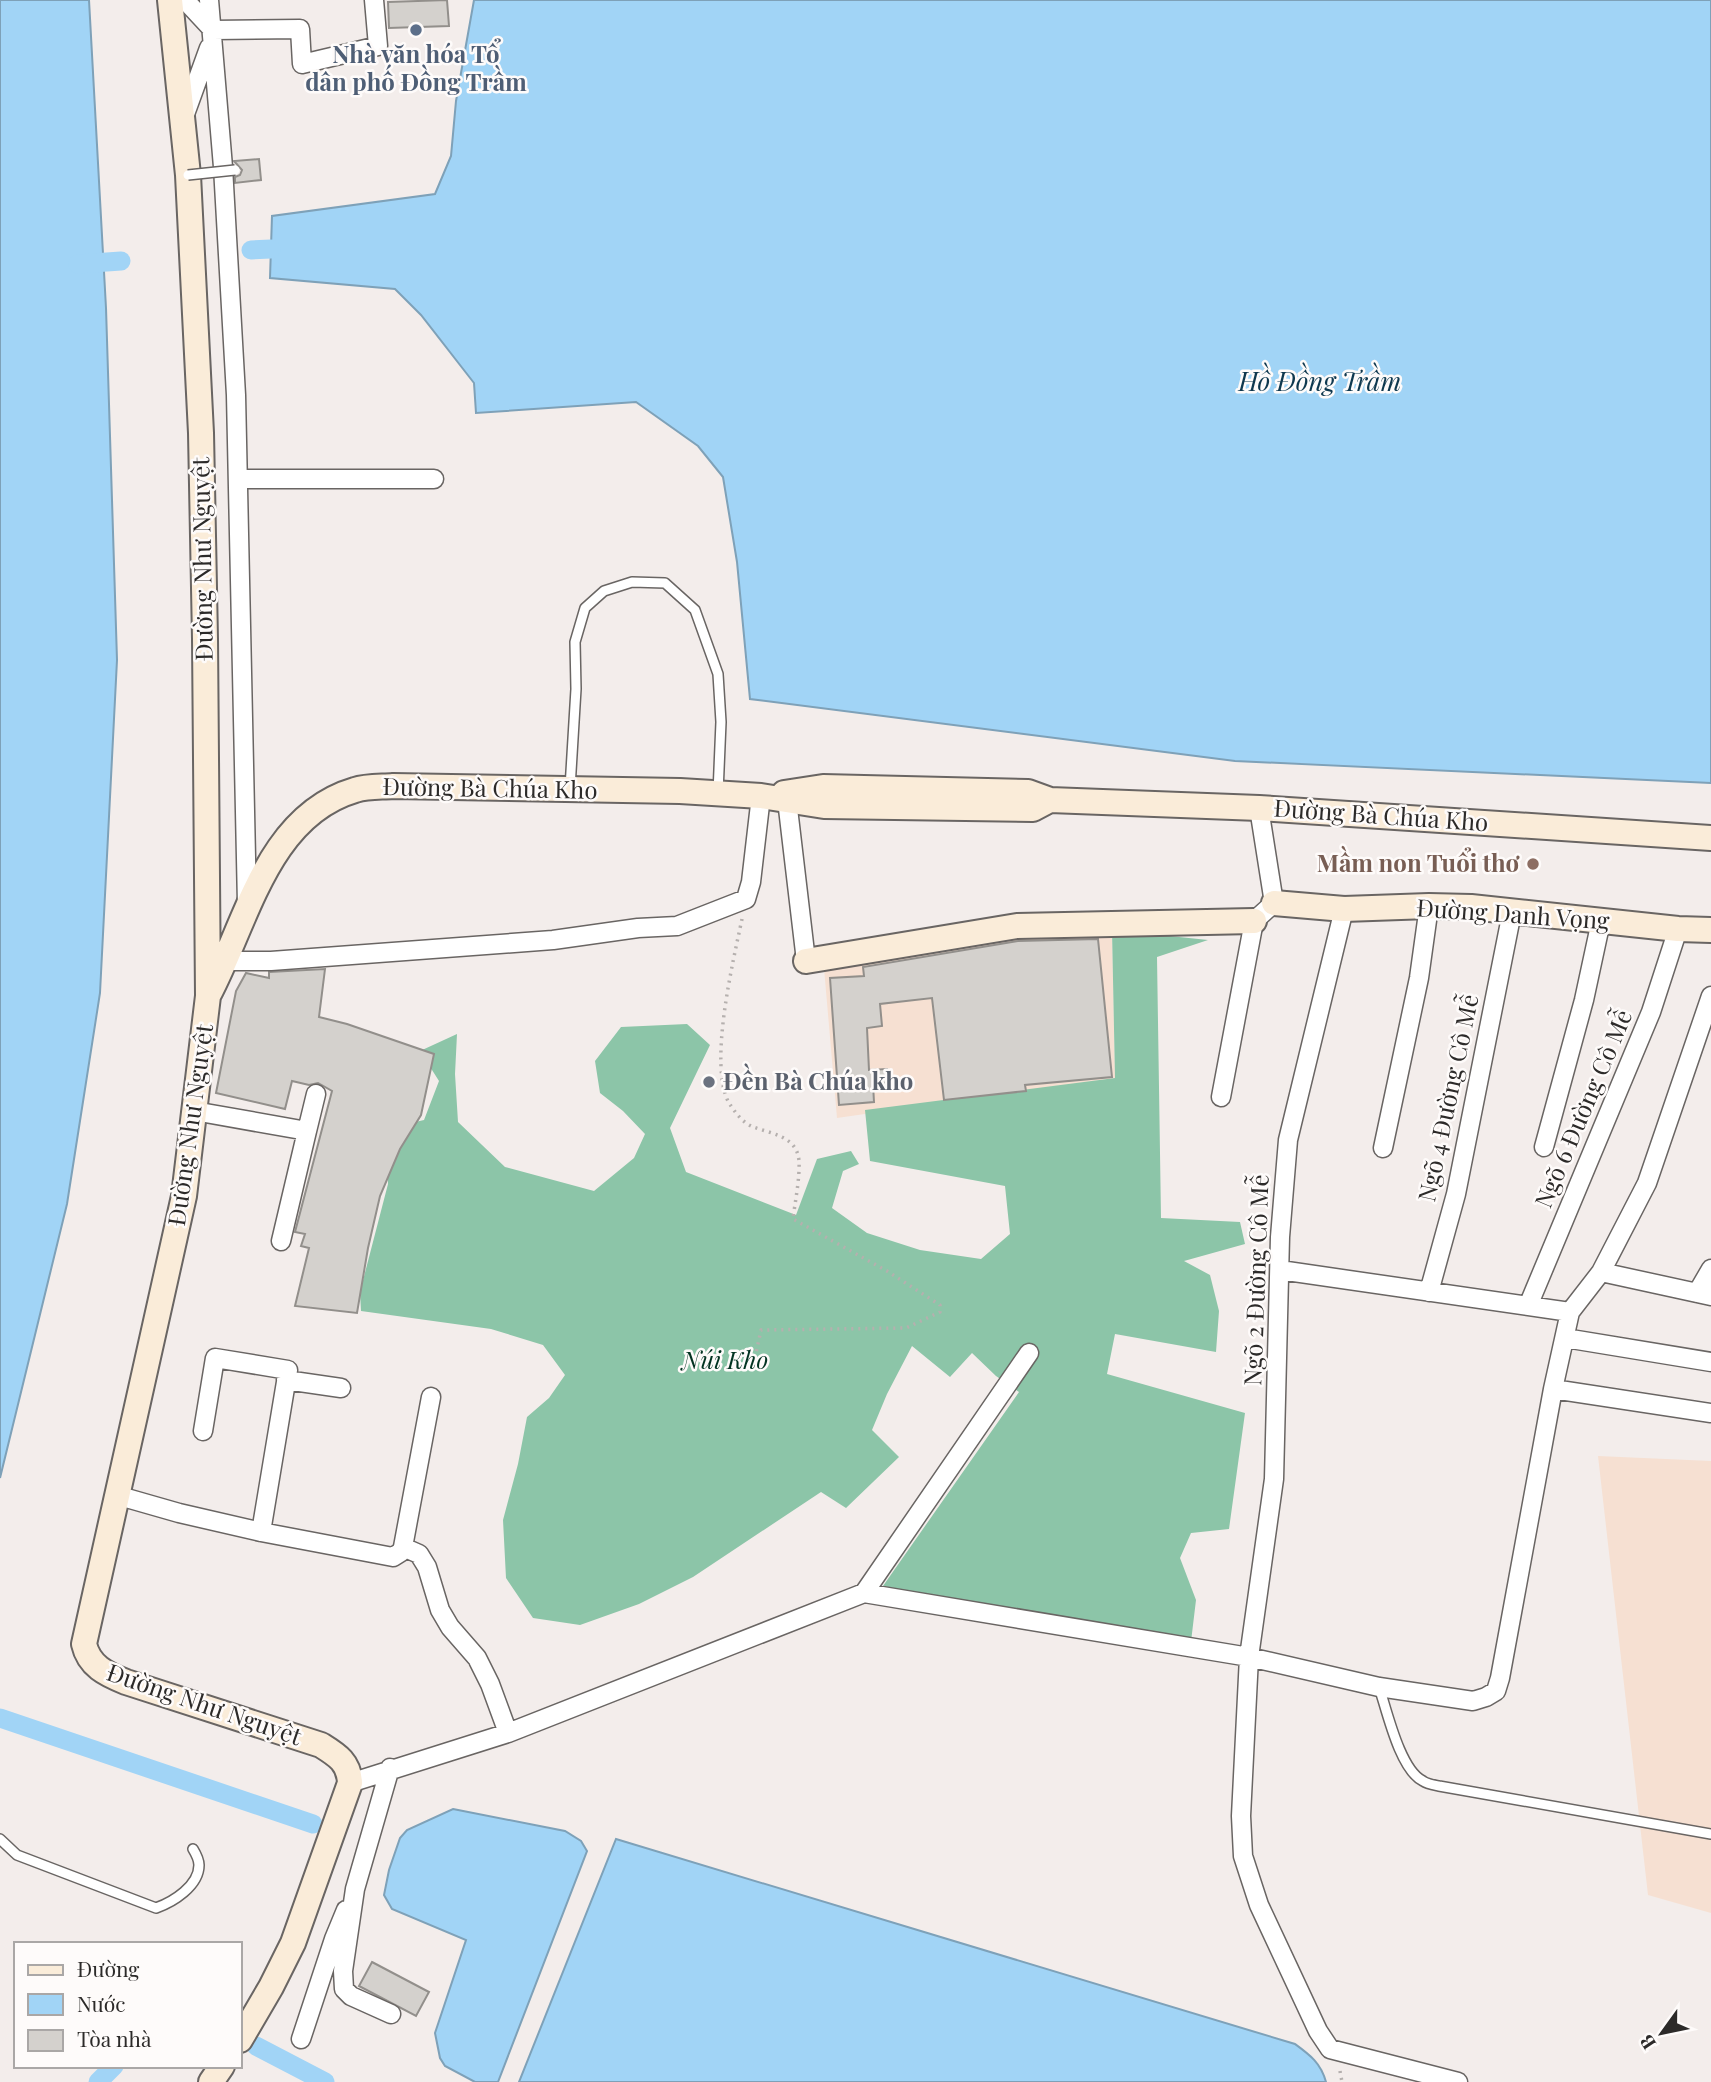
<svg xmlns="http://www.w3.org/2000/svg" width="1711" height="2082" font-family="'Playfair Display',serif">
<rect width="100%" height="100%" fill="#f3edeb"/>
<path fill="#f6e0d2" d="M1003 930H1112L1115 1078 837 1118 824 968Z
M1598 1456 1711 1461V1913L1648 1895Z"/>
<path fill="#8cc5a8" d="M1112 930 1208 940 1157 957 1161 1218 1240 1222 1245 1244 1184 1261 1210 1275 1219 1311 1216 1352 1115 1334 1107 1374 1245 1413 1229 1529 1191 1533 1180 1558 1196 1600 1190 1650 883 1586 1019 1392 996 1376 972 1353 950 1377 912 1346 887 1394 872 1430 899 1457 846 1508 821 1492 693 1577 639 1604 580 1625 533 1618 506 1578 503 1520 518 1464 527 1417 549 1398 565 1375 543 1345 491 1329 361 1311 360 1292 388 1184 387 1151 398 1126 424 1120 439 1081 420 1051 457 1034 455 1074 458 1122 505 1167 594 1191 634 1158 645 1134 623 1111 600 1093 595 1061 621 1027 687 1024 710 1045 670 1128 686 1172 796 1215 817 1159 851 1151 859 1164 843 1171 832 1208 867 1233 920 1250 981 1259 1010 1234 1005 1186 870 1161 865 1110 1115 1078Z"/>
<path fill="#a1d4f6" stroke="#7ea1b8" stroke-width="2" d="M0 0H89L106 308 117 660 100 993 67 1204 0 1478Z
M474 0H1711V783L1235 761 750 699 737 562 723 477 698 446 636 402 476 413 474 383 421 315 395 289 270 278 272 216 435 194 451 156 456 101Z
M453 1809 565 1831 581 1841 587 1851 498 2082H475L445 2066 440 2058 435 2033 466 1940 392 1909 384 1895 389 1870 400 1838 407 1830Z
M616 1839 1295 2044C1310 2055 1321 2063 1326 2082H519Z"/>
<g fill="none" stroke-linecap="round" stroke-linejoin="round">
<path stroke="#a1d4f6" stroke-width="19" d="M251 250 271 249
M78 264 121 261
M0 1718 313 1824
M256 2046 325 2082
M98 2082 114 2066"/>
</g>
<path fill="#d4d1cd" stroke="#928f8b" stroke-width="2" d="M447 0 449 26 389 28 388 2Z
M259 159 261 180 235 183V177L240 175 242 170 234 161Z
M1098 939 1112 1077 1025 1085 1026 1091 944 1100 932 998 880 1004 882 1026 867 1028 869 1070 887 1069 888 1083 873 1084 874 1102 839 1105 830 978 864 976 863 967 1018 941Z
M325 969 319 1017 347 1024 434 1054 421 1115 400 1149 380 1196 368 1248 357 1313 295 1306 309 1248 301 1246 305 1234 295 1232 332 1091 318 1083 309 1085 292 1081 285 1109 216 1093 236 991 246 973 269 978V972Z
M372 1962 429 1992 416 2016 359 1986Z"/>
<g fill="none" stroke-linecap="round" stroke-linejoin="round">
<defs>
<path id="lane" d="M570 788 576 689 575 642 585 608 604 591 632 582 665 583 695 610 718 674 721 722 718 793
M1379 1687C1387 1711 1400 1770 1423 1781 1427 1784 1434 1785 1439 1786L1711 1834
M0 1839 17 1855 156 1908C173 1902 199 1886 199 1865 199 1860 196 1854 193 1849"/>
<path id="street" d="M185 0 213 30
M209 0 223 167 236 395 247 904
M213 30 300 29 302 64 378 46 374 0
M184 117 209 48
M238 479H434
M787 800 806 961
M1344 909 1288 1140 1280 1237 1274 1479 1249 1657 1241 1816 1243 1856 1259 1905 1318 2031 1330 2049 1458 2082
M226 961H271L553 940 638 928 677 926 746 899 751 882 761 796
M1221 1097 1254 921 1274 903 1259 808
M194 1111 307 1131 281 1241
M307 1131 316 1094
M1544 1147 1584 1000 1601 921
M1383 1148 1419 978 1429 906
M1280 1270 1570 1312
M1601 1272 1647 1183 1711 996
M1429 1292 1456 1194 1512 912
M1697 1293 1711 1269
M1528 1306 1651 1012 1678 929
M1565 1338 1711 1362
M286 1380 341 1388
M1553 1389 1711 1413
M203 1431 215 1358 288 1370 261 1532
M116 1495 179 1513 261 1532 393 1557 401 1552 403 1547 431 1397
M403 1547 419 1554 427 1567 440 1610 450 1627 477 1658 490 1684 508 1733
M864 1593 1029 1353
M390 1768 355 1889 343 1971 344 1989 351 1996 391 2014
M350 1783 508 1733 864 1593 1249 1657 1379 1687 1473 1701 1486 1697 1496 1691 1500 1678 1553 1389 1570 1312 1601 1272 1711 1296
M301 2039 334 1939 346 1910"/>
<path id="secondary" d="M170 0 188 175 201 433 205 639 208 996 184 1196 84 1644C89 1666 106 1674 126 1682L321 1745C337 1755 349 1762 350 1783L293 1943 271 1987 240 2040
M784 793 823 787 1028 792 1050 800 1259 808 1711 838
M1274 903 1344 909 1429 906 1471 907 1678 929 1711 930
M806 961 1017 926 1254 921
M209 994C247 922 267 816 355 790 367 786 381 787 393 786L680 791 761 796 824 806 1033 809 1050 800
M211 2082 222 2066"/>
</defs>
<use href="#lane" stroke="#696563" stroke-width="12"/>
<use href="#street" stroke="#696563" stroke-width="21"/>
<use href="#secondary" stroke="#696563" stroke-width="28"/>
<path stroke="#b5b0ae" stroke-width="3.5" stroke-dasharray="2 5" stroke-linecap="butt" d="M742 919C733 962 708 1065 729 1103 735 1112 741 1121 751 1126 770 1134 797 1135 799 1161 800 1178 795 1202 793 1219L887 1271 940 1305V1312L906 1328 761 1330 756 1353
M1340 2071 1342 2082"/>
<use href="#lane" stroke="#fff" stroke-width="9"/>
<use href="#street" stroke="#fff" stroke-width="18"/>
<use href="#secondary" stroke="#faecd9" stroke-width="24"/>
<defs>
<path id="lane-bridge" d="M188 175 235 170"/>
</defs>
<use href="#lane-bridge" stroke="#696563" stroke-width="12" stroke-linecap="butt"/>
<use href="#lane-bridge" stroke="#fff" stroke-width="9"/>
</g>
<circle fill="#5c6f8a" stroke="#fefbfa" stroke-width="2.5" cx="416" cy="30" r="7"/>
<circle fill="#8d6e63" stroke="#fefbfa" stroke-width="2.5" cx="1533" cy="864" r="7"/>
<circle fill="#6b7280" stroke="#fefbfa" stroke-width="2.5" cx="709" cy="1082" r="7"/>
<g text-anchor="middle" stroke-width="5" stroke-linejoin="round" paint-order="stroke">
<g font-size="24" font-weight="bold" fill="#4e5e75" stroke="#fefbfa">
<text x="416" y="63">Nhà văn hóa Tổ<tspan x="416" dy="28">dân phố Đồng Trầm</tspan></text>
</g>
<g font-size="24" fill="#2c2a29" stroke="#fefbfa">
<text transform="translate(203 559) rotate(-91)" y="8">Đường Như Nguyệt</text>
<text transform="translate(490 789) rotate(1)" y="8">Đường Bà Chúa Kho</text>
<text transform="translate(1381 816) rotate(4)" y="8">Đường Bà Chúa Kho</text>
<text transform="translate(1513 915) rotate(4)" y="8">Đường Danh Vọng</text>
<text transform="translate(1449 1098) rotate(-78)" y="8">Ngõ 4 Đường Cô Mễ</text>
<text transform="translate(1584 1109) rotate(-67)" y="8">Ngõ 6 Đường Cô Mễ</text>
<text transform="translate(191 1125) rotate(-82)" y="8">Đường Như Nguyệt</text>
<text transform="translate(1257 1280) rotate(-88)" y="8">Ngõ 2 Đường Cô Mễ</text>
<text transform="translate(204 1705) rotate(19)" y="8">Đường Như Nguyệt</text>
</g>
<g font-size="24" font-weight="bold" fill="#785e54" stroke="#fefbfa" text-anchor="end">
<text x="1519" y="872">Mầm non Tuổi thơ</text>
</g>
<g font-size="24" font-weight="bold" fill="#5b616d" stroke="#fefbfa" text-anchor="start">
<text x="723" y="1090">Đền Bà Chúa kho</text>
</g>
<g font-size="24" font-style="italic" fill="#023321" stroke="#fefbfa">
<text x="725" y="1369">Núi Kho</text>
</g>
<g font-size="26" font-style="italic" fill="#0e384f" stroke="#fefbfa">
<text x="1320" y="391">Hồ Đồng Trầm</text>
</g>
</g>
<rect x="14" y="1942" width="228" height="126" fill="#fefbfa" stroke="#aaa7a6" stroke-width="2"/>
<rect x="28" y="1965" width="35" height="10" fill="#faecd9" stroke="#aaa7a6" stroke-width="2"/>
<text x="77" y="1977" font-size="21" fill="#2c2a29">Đường</text>
<rect x="28" y="1994" width="35" height="21" fill="#a1d4f6" stroke="#aaa7a6" stroke-width="2"/>
<text x="77" y="2012" font-size="21" fill="#2c2a29">Nước</text>
<rect x="28" y="2030" width="35" height="21" fill="#d4d1cd" stroke="#aaa7a6" stroke-width="2"/>
<text x="77" y="2047" font-size="21" fill="#2c2a29">Tòa nhà</text>
<g transform="translate(1662 2033) rotate(237)" stroke="#fefbfa" stroke-width="5" paint-order="stroke">
<path d="M0-5L12 26L0 18L-12 26Z" fill="#2c2a29"/>
<text y="-10" font-size="19" font-weight="bold" text-anchor="middle" fill="#2c2a29">B</text>
</g>
</svg>
